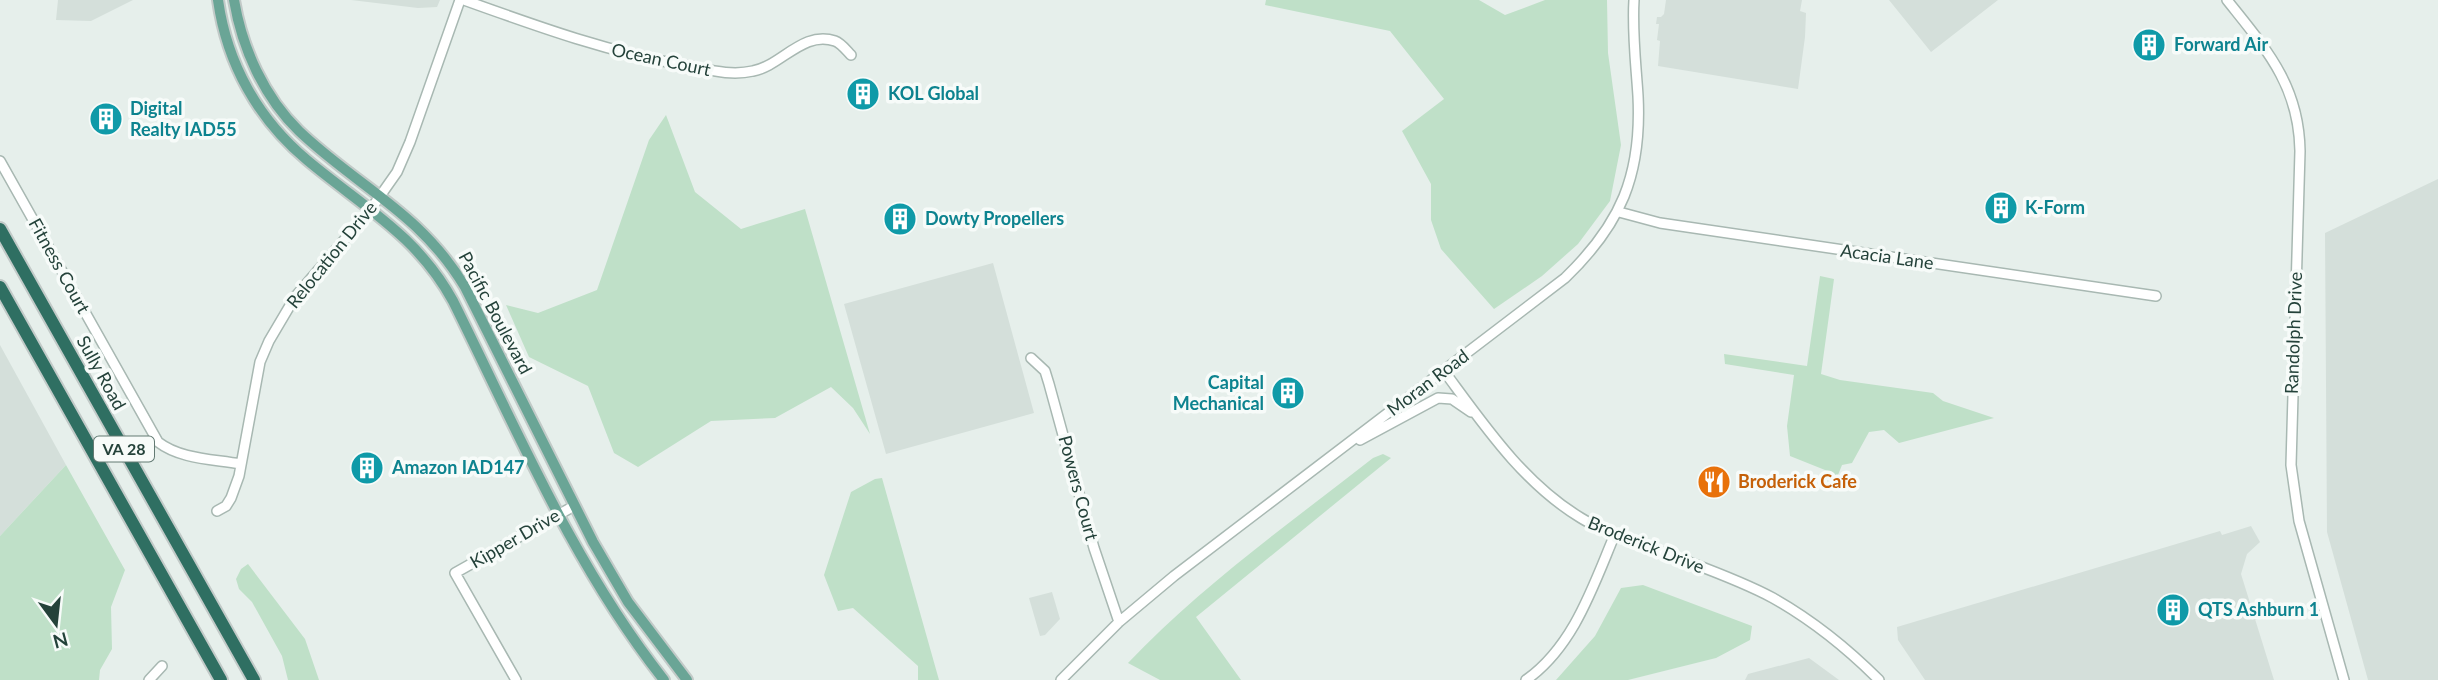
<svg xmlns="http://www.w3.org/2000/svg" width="2438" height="680" font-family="Lato,sans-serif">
<rect width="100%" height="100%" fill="#e6efeb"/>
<path fill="#d4dfda" d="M58 0H133L91 21 56 20Z
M351 0H440L437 7 418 8Z
M1666 0H1802L1800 11 1806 13 1805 37 1798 89 1658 66 1660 41 1657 40 1659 24H1656L1657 17H1661L1664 14Z
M1889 0H1998L1931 52Z
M2438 179V680H2368L2327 532 2325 233Z
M993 263 1034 413 886 454 844 304Z
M0 345 66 465 0 536Z
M2251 526 2260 542 2247 554 2241 574 2274 680H1925L1898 640 1897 627 2220 531 2222 535Z
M1052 592 1060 619 1045 635 1040 636 1029 598Z
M1809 658 1839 680H1745L1748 674Z"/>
<path fill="#bfe0c8" d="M1266 0H1479L1505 15 1545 0H1607L1608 53 1621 145 1610 201 1578 244 1542 276 1494 309 1441 249 1431 220V184L1402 131 1444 99 1390 31 1265 5Z
M666 115 695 192 741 229 805 209 870 434 853 408 831 387 775 418 711 421 638 467 614 453 588 386 529 357 506 305 538 313 597 290 649 140Z
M1820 276 1834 279 1821 374 1840 380 1933 393 1943 401 1994 418 1899 443 1884 430 1869 432 1852 463 1842 465 1836 480 1830 472 1790 456 1787 426 1794 375 1725 364 1724 354 1807 366Z
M1383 454 1391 458 1196 617 1241 680H1160L1128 663C1201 586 1290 523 1373 458Z
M66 465 125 570 111 607 112 649 100 670 99 680H0V536Z
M882 478 939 680H918V666L853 608 838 611 824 575 851 492 875 479Z
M248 564 305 639 319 680H288L282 656 252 602 239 589 236 579 241 569Z
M1643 585 1752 626 1750 640 1716 658 1628 680H1556L1595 636 1621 588Z"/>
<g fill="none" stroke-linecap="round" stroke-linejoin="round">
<defs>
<path id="minor" d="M464 0C539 27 611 53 689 66 710 70 731 76 753 71 781 66 803 30 835 41 841 43 847 51 851 55
M2227 0C2266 49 2299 85 2300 151L2291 465 2299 521 2344 680
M0 161 158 442C180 459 212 459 240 464
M1619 212 1660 223 2156 296
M1031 358 1045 371 1049 384 1094 548 1119 622
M1444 371C1484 425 1523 483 1581 518 1605 533 1634 540 1660 551 1698 566 1738 579 1773 598 1812 620 1848 649 1879 680
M1360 440 1438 398 1452 399 1471 412
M217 511 226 506 231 498 239 476 260 362 269 341 295 297 371 209 397 172 410 142 460 0
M149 680 162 666
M516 680 455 573 574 506
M1061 680 1119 622 1174 576 1565 278C1621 224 1642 175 1638 96 1636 64 1632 33 1634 0
M1526 680C1574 646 1593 586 1615 534"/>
<path id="major" d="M218 0C227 64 258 119 307 160 363 207 417 235 453 301 517 430 574 566 664 680
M234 0C242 48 264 97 299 131 359 188 420 212 465 287L593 542 628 602 687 680"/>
<path id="highway" d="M0 229 254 680
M0 287 221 680"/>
</defs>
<use href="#minor" stroke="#a8b8b2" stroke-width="12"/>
<use href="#major" stroke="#c2cac8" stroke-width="14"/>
<use href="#highway" stroke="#c2cac8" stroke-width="16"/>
<use href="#minor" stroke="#fff" stroke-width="9"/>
<use href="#major" stroke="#6aa596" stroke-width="10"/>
<use href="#highway" stroke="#2f6f62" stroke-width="12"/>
</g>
<defs>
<symbol id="building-disc" viewBox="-11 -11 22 22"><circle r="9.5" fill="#0f9aa8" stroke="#f7fbf9"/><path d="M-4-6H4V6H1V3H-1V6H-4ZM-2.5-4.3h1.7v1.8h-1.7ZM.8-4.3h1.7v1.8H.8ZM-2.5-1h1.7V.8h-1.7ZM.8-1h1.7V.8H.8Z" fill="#fff"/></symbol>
<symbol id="restaurant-disc" viewBox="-11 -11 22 22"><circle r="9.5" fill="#e8710a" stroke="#f7fbf9"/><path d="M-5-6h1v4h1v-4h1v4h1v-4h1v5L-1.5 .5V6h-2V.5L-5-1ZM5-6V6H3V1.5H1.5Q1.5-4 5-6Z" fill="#fff"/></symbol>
</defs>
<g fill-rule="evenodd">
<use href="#building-disc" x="2130" y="26" width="38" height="38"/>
<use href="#building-disc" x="844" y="75" width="38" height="38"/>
<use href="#building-disc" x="87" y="100" width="38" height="38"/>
<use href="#building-disc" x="1982" y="189" width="38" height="38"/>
<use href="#building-disc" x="881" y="200" width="38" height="38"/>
<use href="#building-disc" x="1269" y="374" width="38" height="38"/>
<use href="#building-disc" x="348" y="449" width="38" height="38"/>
<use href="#restaurant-disc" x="1695" y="463" width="38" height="38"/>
<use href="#building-disc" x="2154" y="591" width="38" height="38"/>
</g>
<g text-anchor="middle" stroke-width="7" stroke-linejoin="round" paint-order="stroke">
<rect fill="#f7fbf9" stroke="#637a73" stroke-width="2" x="94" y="436.5" width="60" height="25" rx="5"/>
<g font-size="16" font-weight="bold" fill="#24423a">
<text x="124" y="455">VA 28</text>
</g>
<g font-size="18" font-weight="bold" fill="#0d838f" stroke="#f7fbf9" text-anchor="start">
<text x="2174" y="51">Forward Air</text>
<text x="888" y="100">KOL Global</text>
<text x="130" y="115">Digital<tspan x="130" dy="21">Realty IAD55</tspan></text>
<text x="2025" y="214">K-Form</text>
<text x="925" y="225">Dowty Propellers</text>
<text x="1264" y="389" text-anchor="end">Capital<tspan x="1264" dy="21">Mechanical</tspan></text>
<text x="392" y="474">Amazon IAD147</text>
<text x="2198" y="616">QTS Ashburn 1</text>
</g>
<g font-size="18" fill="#24423a" stroke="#f7fbf9">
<text transform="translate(661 60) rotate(12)" y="6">Ocean Court</text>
<text transform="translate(332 255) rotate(-51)" y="6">Relocation Drive</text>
<text transform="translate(1887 257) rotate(8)" y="6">Acacia Lane</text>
<text transform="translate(59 266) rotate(61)" y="6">Fitness Court</text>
<text transform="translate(495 313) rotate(62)" y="6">Pacific Boulevard</text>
<text transform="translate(2294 333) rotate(-88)" y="6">Randolph Drive</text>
<text transform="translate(101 373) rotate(61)" y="6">Sully Road</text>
<text transform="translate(1428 383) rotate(-37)" y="6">Moran Road</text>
<text transform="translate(1078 488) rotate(75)" y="6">Powers Court</text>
<text transform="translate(515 539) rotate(-30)" y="6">Kipper Drive</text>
<text transform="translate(1646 545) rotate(22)" y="6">Broderick Drive</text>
</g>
<g font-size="18" font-weight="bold" fill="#c56008" stroke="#f7fbf9" text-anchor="start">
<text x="1738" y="488">Broderick Cafe</text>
</g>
</g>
<g transform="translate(56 624) rotate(165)" stroke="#f7fbf9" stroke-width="5" paint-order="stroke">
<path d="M0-5L12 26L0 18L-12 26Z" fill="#24423a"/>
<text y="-10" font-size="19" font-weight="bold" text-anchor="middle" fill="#24423a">N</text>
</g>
</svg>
